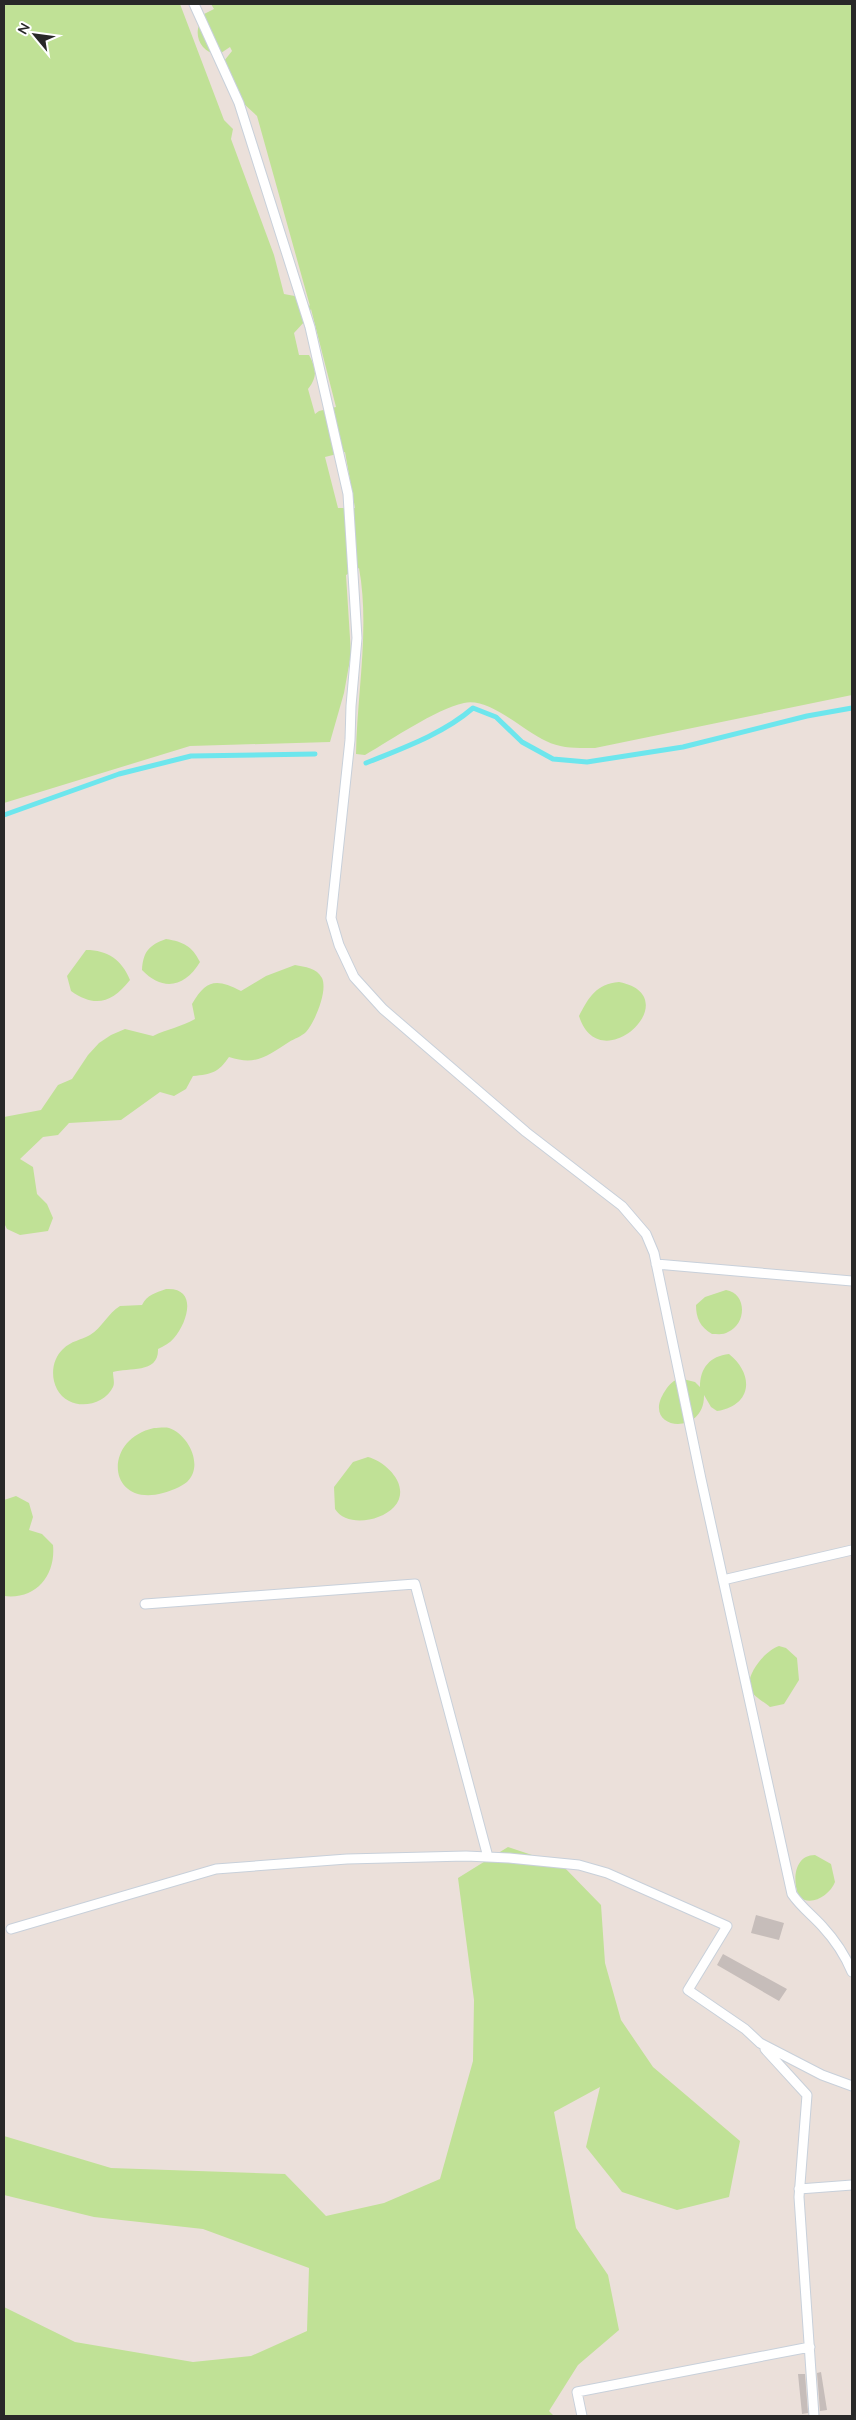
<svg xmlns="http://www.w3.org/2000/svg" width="856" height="2420" font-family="Quicksand,sans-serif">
<rect width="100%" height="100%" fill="#ebe0da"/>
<path fill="#c0e196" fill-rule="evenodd" d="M4 4H180L224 120 233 129 231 139 274 255 284 294 300 297 310 306 257 116 243 103 224 61 232 51 230 47 218 55C198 52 191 30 205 16L204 14 214 9 211 4H852V695L595 748C578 748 562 749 546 741 524 731 489 697 464 703 434 710 393 739 365 755L356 754C357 693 370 628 359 568L346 575 351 654 344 693 330 742 190 746 4 803ZM311 309 336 407 319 411 315 414 308 389C318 377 316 368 309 355H299L294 333 305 321ZM345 452 355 508H338L325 457Z
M166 939C184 942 192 946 200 962 185 987 163 992 142 970 143 952 149 945 166 939Z
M86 950C108 950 122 960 130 980 112 1003 95 1008 71 991L67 976Z
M295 965C305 967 317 968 322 978 328 991 315 1022 306 1032 302 1036 294 1039 289 1042 267 1056 256 1066 229 1057 218 1073 212 1074 193 1076L186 1089 174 1096 160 1092 121 1120 69 1123 58 1135 43 1137 20 1159 33 1167 37 1194 47 1204 53 1218 48 1231 20 1235 7 1229 4 1223V1117L41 1110 58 1085 72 1079 88 1055 99 1043 111 1035 125 1029 153 1036C167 1029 181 1027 195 1019L192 1004C206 980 216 978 241 991L266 976Z
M619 982C690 996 600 1082 579 1016 589 997 596 984 619 982Z
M166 1289C198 1287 188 1322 174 1338 170 1343 164 1346 158 1349 159 1374 129 1367 113 1372 113 1377 115 1383 113 1387 106 1402 84 1409 69 1401 50 1391 48 1363 63 1349 71 1341 81 1340 90 1335 102 1328 108 1313 120 1306L142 1305C147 1295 155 1293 166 1289Z
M726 1290C747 1293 747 1324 728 1332 724 1335 718 1334 712 1334 700 1327 696 1318 696 1305L705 1297Z
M729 1354C754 1374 753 1405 717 1411L711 1407 704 1395C705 1438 639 1430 665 1391 669 1384 675 1378 683 1379L695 1382 700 1387C700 1368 710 1356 729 1354Z
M154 1428C158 1428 165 1427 169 1428 189 1435 204 1466 187 1482 181 1487 170 1491 163 1493 108 1508 101 1440 154 1428Z
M368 1457C387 1462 412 1487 394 1507 380 1522 346 1527 335 1509L334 1487 353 1462Z
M16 1496 29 1503 33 1517 29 1530 42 1534 53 1545C56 1575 36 1600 4 1596V1500Z
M779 1646 786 1648 797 1658 799 1680 784 1704 770 1707C764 1702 753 1696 750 1689 745 1674 766 1650 779 1646Z
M508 1847 562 1865 601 1905 605 1963 621 2020 653 2067 740 2141 729 2197 677 2210 622 2192 586 2147 600 2087 554 2112 576 2228 608 2275 619 2330 578 2365 549 2411 554 2416H4V2307L75 2342 193 2362 251 2356 307 2331 309 2268 203 2229 94 2217 4 2195V2136L111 2168 285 2174 326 2216 384 2203 440 2179 473 2061 474 2000 458 1878Z
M815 1855 831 1864 835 1882C830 1895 810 1908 799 1896 792 1881 794 1855 815 1855Z"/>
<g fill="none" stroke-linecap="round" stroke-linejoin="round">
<path stroke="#6de6ed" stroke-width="5" d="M366 763C403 748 443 734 473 708L496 717 522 742 553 759 587 762 683 747 807 716 852 708
M4 815 119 774 191 756 315 754"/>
</g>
<path fill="#c6bdba" d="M756 1915 784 1923 779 1940 751 1933Z
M723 1954 787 1989 779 2001 717 1965Z
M821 2372 827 2410 820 2411 817 2373Z
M798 2374H805L808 2413 802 2414Z"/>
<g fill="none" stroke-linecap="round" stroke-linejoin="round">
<defs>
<path id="lane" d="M194 4 239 103 310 327 348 494 357 638 351 706 350 740 331 918 339 945 354 977 383 1009 526 1132 622 1206 646 1234 654 1253 701 1479 792 1894C801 1907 811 1914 822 1926 834 1939 845 1955 852 1972
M656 1264 852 1281
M723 1580 852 1550
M145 1604 415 1584 488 1857
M11 1929 216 1869 347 1859 466 1856 509 1858 579 1865 607 1873 727 1926 688 1990 745 2029 760 2043 822 2075 852 2086
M765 2049 807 2095 799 2197 814 2416
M799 2189 852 2185
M582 2416 577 2392 810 2347"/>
</defs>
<use href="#lane" stroke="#c8d0da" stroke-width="11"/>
<use href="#lane" stroke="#fff" stroke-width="9"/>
</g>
<rect width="856" height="2420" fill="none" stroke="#282828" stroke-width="10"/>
<g transform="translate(35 35) rotate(299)" stroke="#ffffff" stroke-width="4" paint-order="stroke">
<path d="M0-4L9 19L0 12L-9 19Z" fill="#282828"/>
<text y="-8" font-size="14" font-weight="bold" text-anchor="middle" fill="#282828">N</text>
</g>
</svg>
